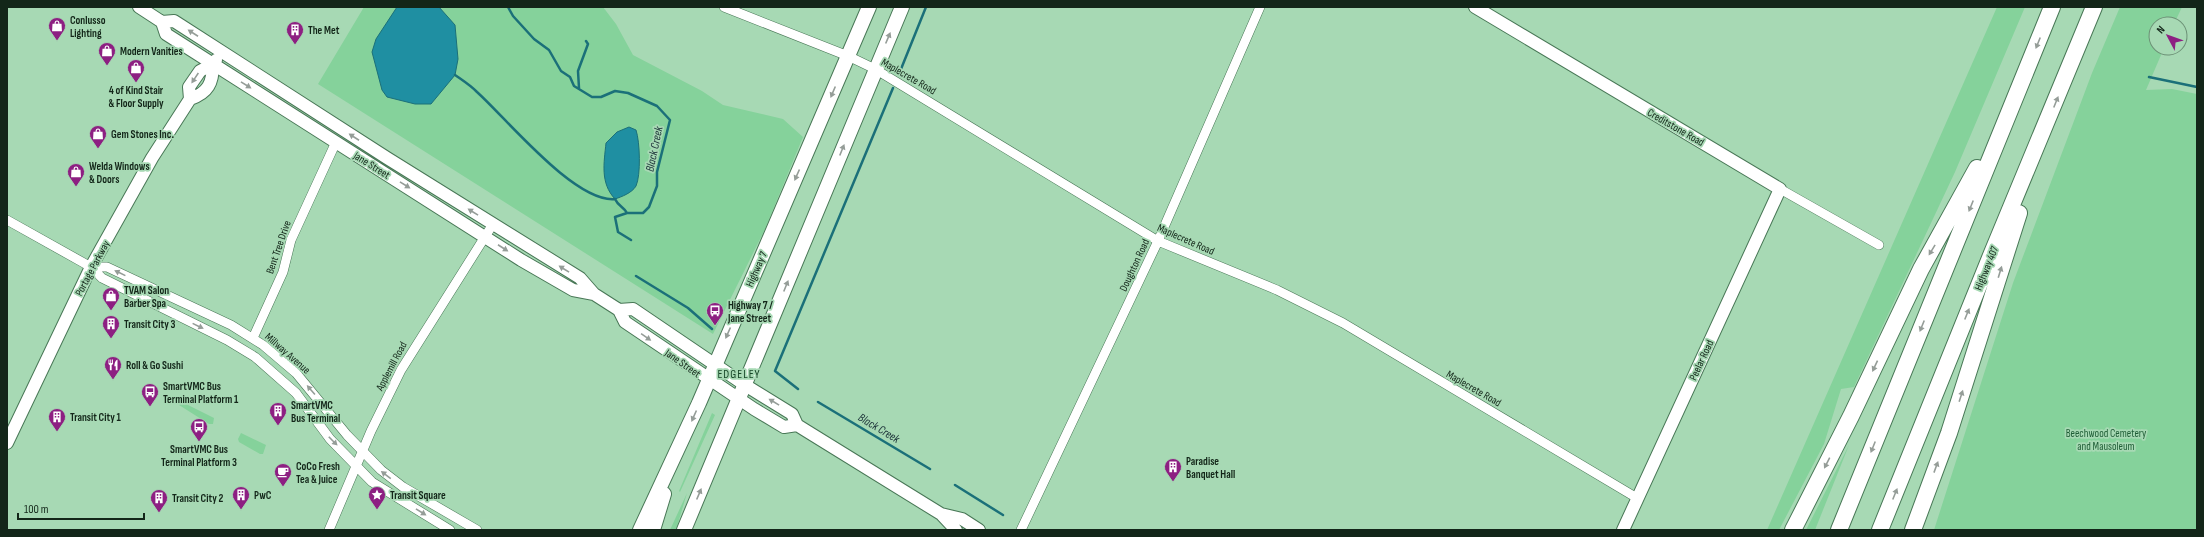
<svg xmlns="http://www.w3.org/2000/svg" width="2204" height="537" font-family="'Sofia Sans Condensed',sans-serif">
<rect width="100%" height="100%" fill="#a7d9b4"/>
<path fill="#85d29b" d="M364 7H603L616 24 633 55 702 91 723 105 783 119 803 137 765 229 713 334 318 84Z
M1997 7H2025L1955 172 1854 387 1841 389 1824 444 1779 530H1767Z
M2120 7H2182L2174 24H2156V48H2164L2146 90 2172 89 2197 94V530H1934L2013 283 2092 73Z
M182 402 214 418 213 424H209L179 405Z
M712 413 715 415 680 492 679 491Z
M241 433 266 445 263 454H260L239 442 238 439Z
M1849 445 1815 530H1806Z
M687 493 676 530H670Z"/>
<path fill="#1f8fa2" stroke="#1b7079" d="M397 7H439L455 25 458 59 455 75 431 104H415L387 97 382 90 372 52 376 39Z
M629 127 636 130C640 142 641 175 636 186 632 193 621 197 615 199 600 183 604 163 606 143L617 132Z"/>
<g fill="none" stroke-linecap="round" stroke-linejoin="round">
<path stroke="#1b7079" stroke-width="2.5" d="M508 7 513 16 534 39 549 50 561 71 570 77 574 86 592 97H601L615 91 628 93 657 106 670 120 657 172V186L649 207 643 213H627L615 217 618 232 631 240
M899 74 926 7
M455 75C462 80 470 85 477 92 506 118 575 203 615 199 618 206 624 207 627 213
M2149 77 2197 87
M579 88 578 71 588 44 586 41
M636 276 688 308 712 329
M798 389 775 371 893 88
M818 402 930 469
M955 485 1003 515"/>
<defs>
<path id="street" d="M724 7 848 56 875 69 1158 241 1277 290 1343 323 1637 498
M1780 189 1879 245
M7 220 91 267 102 278 227 340 255 357 296 393 330 439 372 482 450 530
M91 267H107L231 325 263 345 296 373 347 435 381 470 403 487 477 530
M253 338 283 272 291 240 336 142
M329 530 371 431 401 370 493 224
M1021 530 1158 241 1260 7"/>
<path id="secondary" d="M139 7 162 22 174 21 387 158 580 278 594 294 619 310 625 322 754 409 784 427 797 425
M1475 7 1780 189 1623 530
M162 22 166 34 521 260 573 290 594 294
M190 99C208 93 213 83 213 64
M619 310 633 309 745 385 792 414 797 425 805 430 941 514 956 530
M7 443 91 267 152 158 190 99 189 87 200 71 213 64 216 60
M941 514 962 519 979 530"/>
<path id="primary" d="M640 530 699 403 869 7
M653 530 664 494
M684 530 902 7"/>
<path id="highway" d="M1793 530 1851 416 1921 269 1977 168
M1839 530 2052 7
M1880 530 1992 253 2094 7
M1913 530 1949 433 2019 213"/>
</defs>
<use href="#street" stroke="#487756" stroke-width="10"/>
<use href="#secondary" stroke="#487756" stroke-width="14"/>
<use href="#primary" stroke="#487756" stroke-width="16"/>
<use href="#highway" stroke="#487756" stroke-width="18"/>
<use href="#street" stroke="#fff" stroke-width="9"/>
<use href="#secondary" stroke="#fff" stroke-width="12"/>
<use href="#primary" stroke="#fff" stroke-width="14"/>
<use href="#highway" stroke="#fff" stroke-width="16"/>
</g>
<defs><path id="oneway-solid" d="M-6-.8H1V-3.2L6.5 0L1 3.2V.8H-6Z"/></defs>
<g fill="#959d98">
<use href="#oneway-solid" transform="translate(193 33) rotate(-147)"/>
<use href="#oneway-solid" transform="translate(888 38) rotate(-67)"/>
<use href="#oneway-solid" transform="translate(2038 43) rotate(112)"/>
<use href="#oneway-solid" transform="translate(195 78) rotate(124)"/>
<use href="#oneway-solid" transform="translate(246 85) rotate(32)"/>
<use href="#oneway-solid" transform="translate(833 92) rotate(113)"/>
<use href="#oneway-solid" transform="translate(2056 102) rotate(-68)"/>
<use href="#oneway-solid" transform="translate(354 137) rotate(-147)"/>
<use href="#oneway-solid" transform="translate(842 150) rotate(-68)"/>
<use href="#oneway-solid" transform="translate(797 175) rotate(114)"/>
<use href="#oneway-solid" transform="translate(405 185) rotate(32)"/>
<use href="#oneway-solid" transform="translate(1971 206) rotate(112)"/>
<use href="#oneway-solid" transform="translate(473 212) rotate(-148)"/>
<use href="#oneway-solid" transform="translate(503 248) rotate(33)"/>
<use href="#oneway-solid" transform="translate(1932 250) rotate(121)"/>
<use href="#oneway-solid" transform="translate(564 269) rotate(-148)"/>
<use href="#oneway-solid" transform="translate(2000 272) rotate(-73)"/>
<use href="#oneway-solid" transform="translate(120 273) rotate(-154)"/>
<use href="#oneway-solid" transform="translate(786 286) rotate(-68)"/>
<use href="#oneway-solid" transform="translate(1967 314) rotate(-68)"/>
<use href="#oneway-solid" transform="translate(198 326) rotate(26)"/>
<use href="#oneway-solid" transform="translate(1922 326) rotate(112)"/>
<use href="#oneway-solid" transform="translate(728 333) rotate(114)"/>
<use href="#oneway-solid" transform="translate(646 337) rotate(35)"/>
<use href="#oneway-solid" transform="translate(1875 366) rotate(115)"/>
<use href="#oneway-solid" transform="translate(311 390) rotate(-131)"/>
<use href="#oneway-solid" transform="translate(1961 396) rotate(-72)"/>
<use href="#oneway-solid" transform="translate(774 402) rotate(-149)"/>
<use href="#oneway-solid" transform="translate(694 416) rotate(114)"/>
<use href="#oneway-solid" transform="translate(333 441) rotate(45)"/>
<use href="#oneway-solid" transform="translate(1873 447) rotate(112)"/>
<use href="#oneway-solid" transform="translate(1827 463) rotate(117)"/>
<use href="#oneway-solid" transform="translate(1936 467) rotate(-70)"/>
<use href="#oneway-solid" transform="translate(386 475) rotate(-143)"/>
<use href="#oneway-solid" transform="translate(699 494) rotate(-67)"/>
<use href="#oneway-solid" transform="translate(1895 494) rotate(-68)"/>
<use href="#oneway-solid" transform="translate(421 512) rotate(32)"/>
</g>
<defs>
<symbol id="shop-pin" viewBox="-11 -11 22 30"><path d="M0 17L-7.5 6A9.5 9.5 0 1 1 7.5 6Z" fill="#8d1f82" stroke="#a7d9b4"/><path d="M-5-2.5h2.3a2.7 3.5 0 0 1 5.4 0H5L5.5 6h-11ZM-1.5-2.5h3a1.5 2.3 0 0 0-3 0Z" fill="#fff"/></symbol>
<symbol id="building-pin" viewBox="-11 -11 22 30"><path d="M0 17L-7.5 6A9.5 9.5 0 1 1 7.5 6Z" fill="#8d1f82" stroke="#a7d9b4"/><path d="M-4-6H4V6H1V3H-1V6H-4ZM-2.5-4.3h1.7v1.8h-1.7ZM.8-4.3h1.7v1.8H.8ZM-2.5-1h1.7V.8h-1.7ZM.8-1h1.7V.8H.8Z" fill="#fff"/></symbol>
<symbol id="bus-pin" viewBox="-11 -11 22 30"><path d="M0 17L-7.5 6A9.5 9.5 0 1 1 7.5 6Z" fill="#8d1f82" stroke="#a7d9b4"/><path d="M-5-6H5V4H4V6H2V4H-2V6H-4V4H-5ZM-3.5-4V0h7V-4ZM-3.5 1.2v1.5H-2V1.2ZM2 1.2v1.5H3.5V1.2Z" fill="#fff"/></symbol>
<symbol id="restaurant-pin" viewBox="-11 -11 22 30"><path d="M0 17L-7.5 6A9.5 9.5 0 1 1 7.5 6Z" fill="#8d1f82" stroke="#a7d9b4"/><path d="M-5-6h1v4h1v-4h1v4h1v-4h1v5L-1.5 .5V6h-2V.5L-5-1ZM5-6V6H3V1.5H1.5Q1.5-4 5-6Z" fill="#fff"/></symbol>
<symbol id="cafe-pin" viewBox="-11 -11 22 30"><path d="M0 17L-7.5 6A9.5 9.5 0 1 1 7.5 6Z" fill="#8d1f82" stroke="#a7d9b4"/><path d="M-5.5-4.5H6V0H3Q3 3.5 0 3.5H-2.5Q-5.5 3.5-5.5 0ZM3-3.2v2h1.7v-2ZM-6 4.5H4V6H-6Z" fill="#fff"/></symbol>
<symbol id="sight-pin" viewBox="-11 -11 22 30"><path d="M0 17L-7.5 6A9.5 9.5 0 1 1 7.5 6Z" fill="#8d1f82" stroke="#a7d9b4"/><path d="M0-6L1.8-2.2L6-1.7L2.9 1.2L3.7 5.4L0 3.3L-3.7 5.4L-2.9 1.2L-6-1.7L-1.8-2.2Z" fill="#fff"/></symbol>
</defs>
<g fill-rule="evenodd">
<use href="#shop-pin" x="47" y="16" width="20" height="27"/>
<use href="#building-pin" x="285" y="20" width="20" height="27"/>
<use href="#shop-pin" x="97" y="41" width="20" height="27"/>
<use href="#shop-pin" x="126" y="58" width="20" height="27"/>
<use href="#shop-pin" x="88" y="124" width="20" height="27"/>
<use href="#shop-pin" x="66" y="162" width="20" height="27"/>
<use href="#shop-pin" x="101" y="286" width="20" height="27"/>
<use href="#bus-pin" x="705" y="301" width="20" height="27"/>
<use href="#building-pin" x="101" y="314" width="20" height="27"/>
<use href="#restaurant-pin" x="103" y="355" width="20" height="27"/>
<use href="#bus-pin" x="140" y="382" width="20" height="27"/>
<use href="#building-pin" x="268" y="401" width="20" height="27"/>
<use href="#building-pin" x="47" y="407" width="20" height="27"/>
<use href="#bus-pin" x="189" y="417" width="20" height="27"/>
<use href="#building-pin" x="1163" y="457" width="20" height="27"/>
<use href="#cafe-pin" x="273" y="462" width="20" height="27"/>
<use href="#building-pin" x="231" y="485" width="20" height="27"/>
<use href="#sight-pin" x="367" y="485" width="20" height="27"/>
<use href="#building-pin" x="149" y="488" width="20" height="27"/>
</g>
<g text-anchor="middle" stroke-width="3.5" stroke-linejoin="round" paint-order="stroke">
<g font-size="11" font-weight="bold" fill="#132619" stroke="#a7d9b4" text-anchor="start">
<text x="70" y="24">Conlusso<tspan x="70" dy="13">Lighting</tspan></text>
<text x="308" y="34">The Met</text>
<text x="120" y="55">Modern Vanities</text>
<text x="136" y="94" text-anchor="middle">4 of Kind Stair<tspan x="136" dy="13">&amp; Floor Supply</tspan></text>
<text x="111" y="138">Gem Stones Inc.</text>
<text x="89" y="170">Welda Windows<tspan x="89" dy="13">&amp; Doors</tspan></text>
<text x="124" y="294">TVAM Salon<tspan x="124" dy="13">Barber Spa</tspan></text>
<text x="728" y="309">Highway 7 /<tspan x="728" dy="13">Jane Street</tspan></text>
<text x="124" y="328">Transit City 3</text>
<text x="126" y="369">Roll &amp; Go Sushi</text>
<text x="163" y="390">SmartVMC Bus<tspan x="163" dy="13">Terminal Platform 1</tspan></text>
<text x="291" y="409">SmartVMC<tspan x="291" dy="13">Bus Terminal</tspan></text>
<text x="70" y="421">Transit City 1</text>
<text x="199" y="453" text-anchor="middle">SmartVMC Bus<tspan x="199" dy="13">Terminal Platform 3</tspan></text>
<text x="1186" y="465">Paradise<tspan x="1186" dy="13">Banquet Hall</tspan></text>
<text x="296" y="470">CoCo Fresh<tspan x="296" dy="13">Tea &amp; Juice</tspan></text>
<text x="254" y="499">PwC</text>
<text x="390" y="499">Transit Square</text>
<text x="172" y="502">Transit City 2</text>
</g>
<g font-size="11" fill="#132619" stroke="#a7d9b4">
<text transform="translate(909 76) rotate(30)" y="4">Maplecrete Road</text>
<text transform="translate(1676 127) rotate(30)" y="4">Creditstone Road</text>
<text transform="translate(372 165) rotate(32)" y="4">Jane Street</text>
<text transform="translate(1186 239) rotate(24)" y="4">Maplecrete Road</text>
<text transform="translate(278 247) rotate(-71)" y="4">Bent Tree Drive</text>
<text transform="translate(1134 265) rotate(-65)" y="4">Doughton Road</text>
<text transform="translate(92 268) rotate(-62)" y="4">Portage Parkway</text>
<text transform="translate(1986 268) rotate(-68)" y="4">Highway 407</text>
<text transform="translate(756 269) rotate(-66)" y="4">Highway 7</text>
<text transform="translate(288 353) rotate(41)" y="4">Millway Avenue</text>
<text transform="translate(1701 360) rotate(-65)" y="4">Peelar Road</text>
<text transform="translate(683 363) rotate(35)" y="4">Jane Street</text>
<text transform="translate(391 366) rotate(-62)" y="4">Applemill Road</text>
<text transform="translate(1474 388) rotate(30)" y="4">Maplecrete Road</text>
</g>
<g font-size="11" fill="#205e37" stroke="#a7d9b4">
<text x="2106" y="437">Beechwood Cemetery<tspan x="2106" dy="13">and Mausoleum</tspan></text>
</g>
<g font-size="12" font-style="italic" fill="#21383d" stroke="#a7d9b4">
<text transform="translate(654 149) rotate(-78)" y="4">Black Creek</text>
<text transform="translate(879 428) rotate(31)" y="4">Black Creek</text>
</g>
<g font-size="12" letter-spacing="1" fill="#184729" stroke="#a7d9b4">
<text x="739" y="378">EDGELEY</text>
</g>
</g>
<rect width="2204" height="537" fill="none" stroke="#132619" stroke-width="16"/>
<g transform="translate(2168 36) rotate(311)"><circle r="19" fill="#a7d9b4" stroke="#6c9176"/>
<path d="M0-3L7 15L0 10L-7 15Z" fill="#8d1f82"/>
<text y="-6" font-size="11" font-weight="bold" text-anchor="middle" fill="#132619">N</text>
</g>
<path d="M18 513v6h126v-6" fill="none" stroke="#132619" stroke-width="2"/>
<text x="24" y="513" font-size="12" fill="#132619" stroke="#a7d9b4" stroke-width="3" paint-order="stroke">100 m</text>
</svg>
